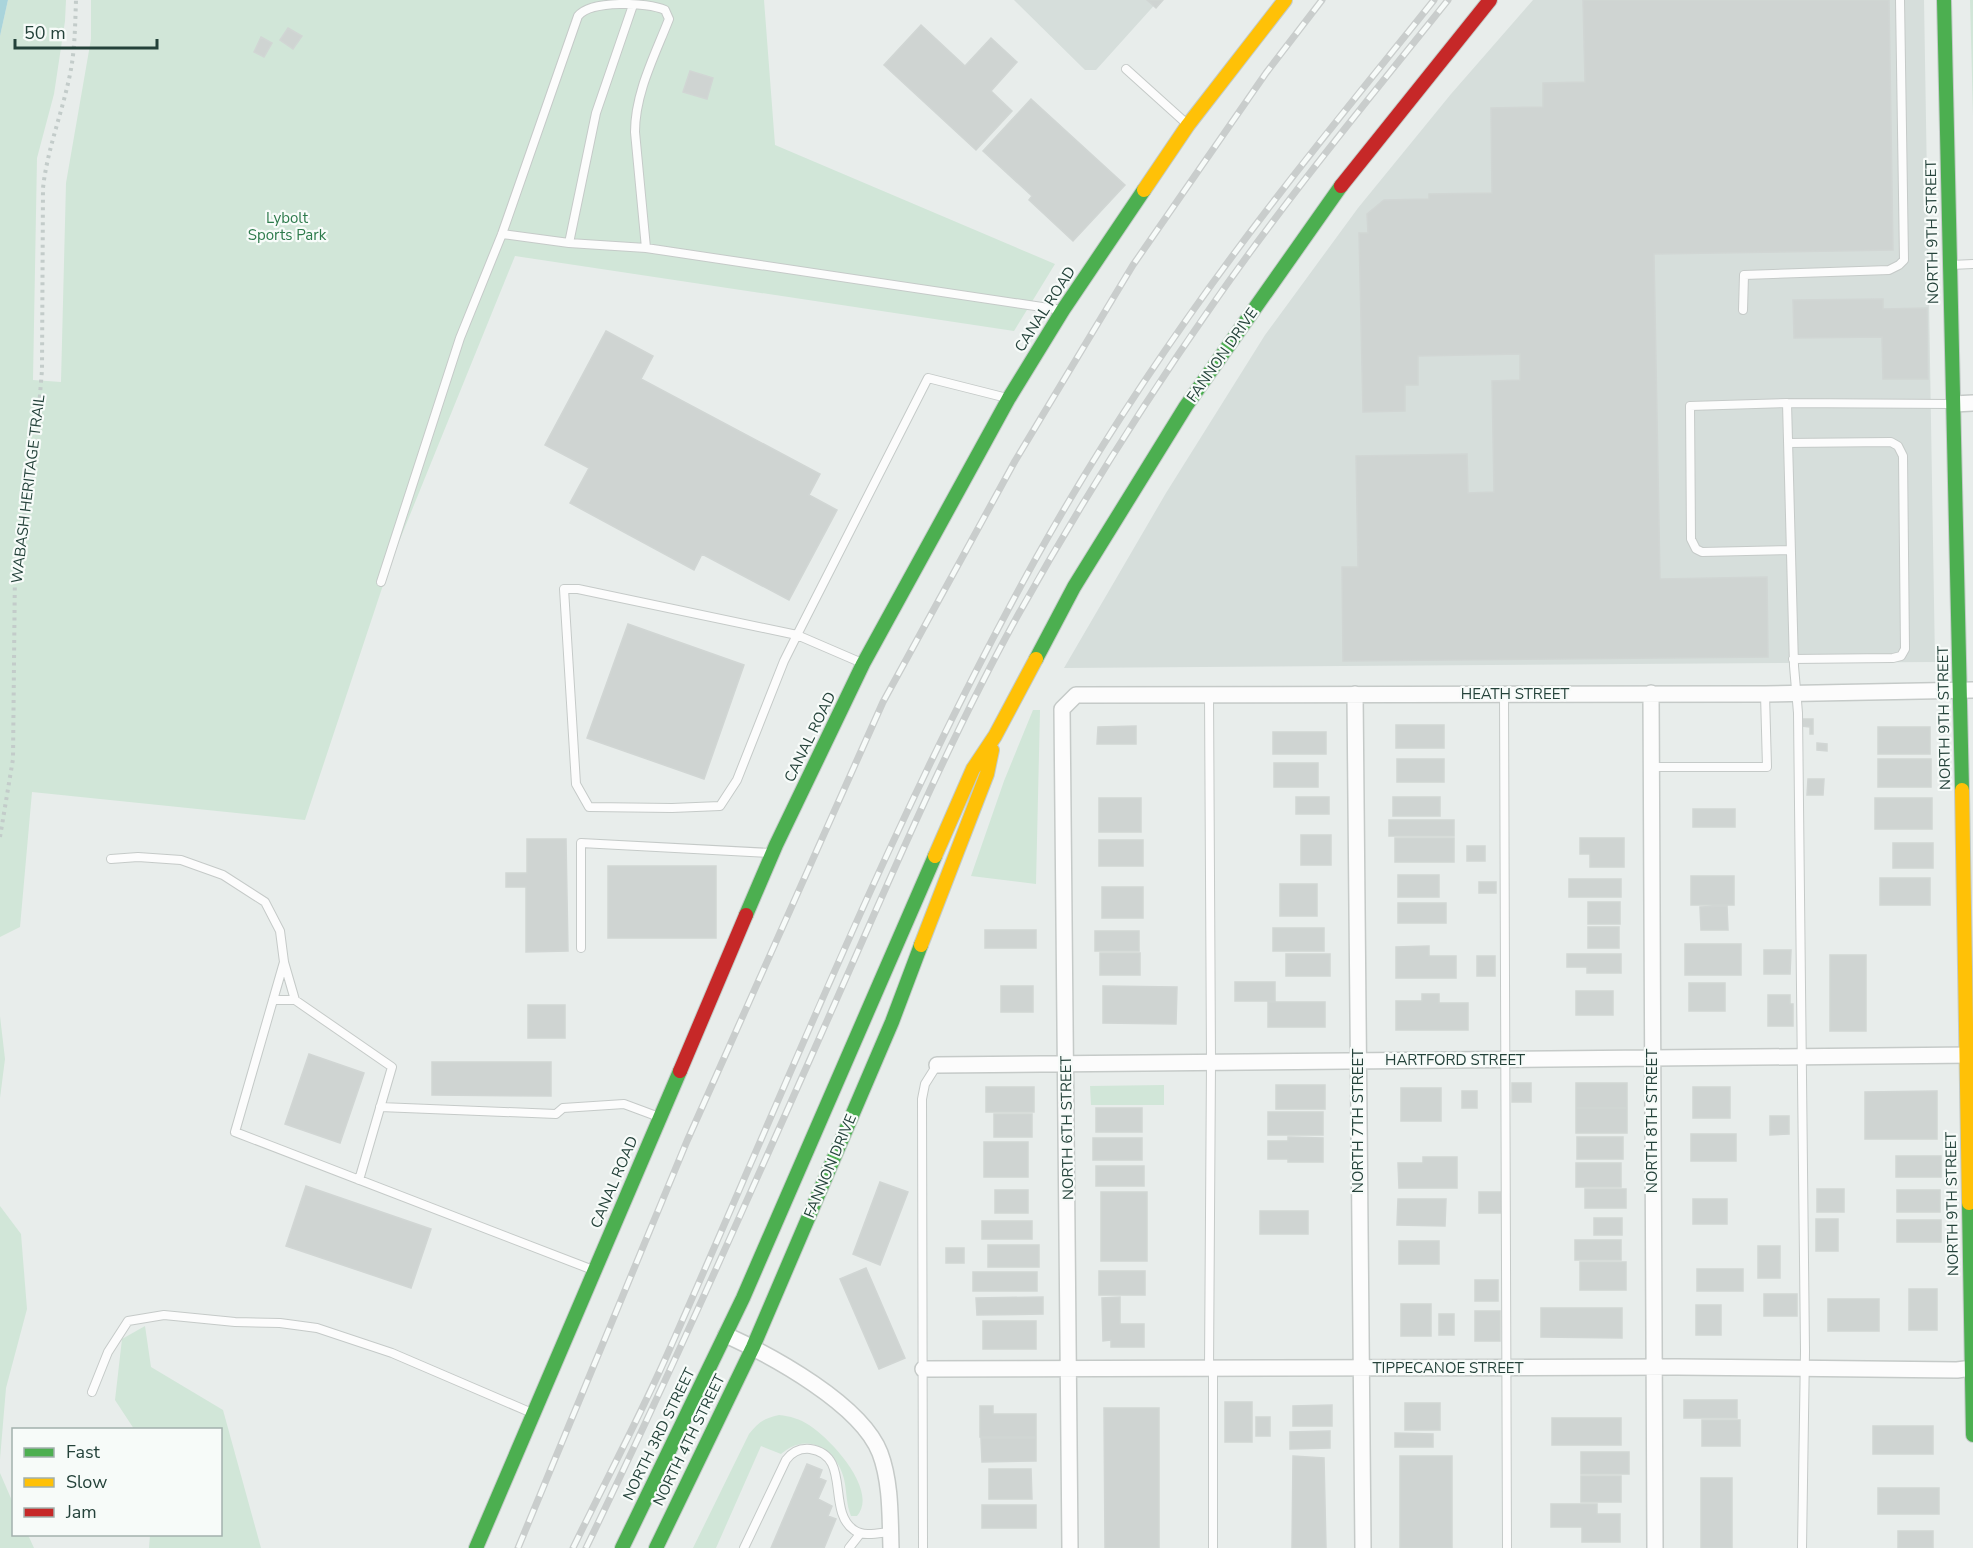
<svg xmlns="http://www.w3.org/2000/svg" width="1973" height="1548" font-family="'Nunito Sans',sans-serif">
<rect width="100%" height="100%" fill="#e8edeb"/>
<path fill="#d6dedb" d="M1014 0H1159L1096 70H1085Z
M1533 0H1924L1935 662 1064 668 1166 493 1265 335 1358 208 1451 94Z"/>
<path fill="#d1e6d8" d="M8 0H66L65 21 54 94 37 158 33 380 61 382 66 183 91 39V0H764L775 145 1055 264 1014 331 515 256 390 564 305 820 32 792 20 927 0 937V36Z
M1970 0H1973V116Z
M1033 710H1040L1036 884 971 876 1004 781Z
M0 1016 5 1059 0 1098Z
M1164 1085V1105H1091L1090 1086Z
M0 1206 21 1234 27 1309 6 1388 0 1459Z
M145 1326 151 1367 223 1410 261 1548H149L150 1535 220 1534V1430L134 1429 115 1400 122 1339Z
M779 1415C790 1416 800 1419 809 1425 831 1439 879 1491 857 1516H851C846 1504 847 1492 844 1479 839 1458 820 1438 797 1445 791 1446 785 1451 781 1454L761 1446 716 1548H693L749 1434C758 1423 764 1418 779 1415Z
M0 1473 13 1503 14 1534 28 1535 34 1548H0Z"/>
<path fill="#a9d4db" d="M0 0H8L0 36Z"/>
<path fill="#cfd4d2" stroke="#d1d6d4" stroke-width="1.5" d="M1147 0H1163L1156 8Z
M1583 0H1889L1893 250 1654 254 1660 579 1767 577 1768 657 1343 661 1342 567H1358L1356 456 1467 454 1468 493 1494 492 1492 381 1520 380V354L1418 356V385H1405V411L1363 412 1359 233H1368L1367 214 1384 200 1429 199V194L1492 193 1491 108 1543 107V83L1585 82Z
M921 25 965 66 991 38 1017 62 991 91 1012 111 976 150 884 65Z
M288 28 302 36 293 49 280 40Z
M261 37 272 43 264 57 254 52Z
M690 71 713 78 707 99 683 92Z
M1031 99 1125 185 1073 241 1029 200 1032 196 983 151Z
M1883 299V309L1927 308 1928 379H1883L1882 337 1794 338 1793 300Z
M606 331 653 356 641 379 820 474 809 495 837 510 789 600 702 554 694 570 570 503 589 468 545 445Z
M628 624 744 665 704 779 587 738Z
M1803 719H1813V734H1810V727L1802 726Z
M1396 725H1444V748H1396Z
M1136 726V744H1097L1098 727Z
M1878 727H1930V754H1878Z
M1273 732H1326V754H1273Z
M1817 743 1827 744V751L1817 750Z
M1397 759H1444V782H1397Z
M1878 759H1931V787H1878Z
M1274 763H1318V787H1274Z
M1808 779H1824L1823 795H1807Z
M1296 797H1329V814H1296Z
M1393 797H1440V816H1393Z
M1099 798H1141V832H1099Z
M1875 798H1932V829H1875Z
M1693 809H1735V827H1693Z
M1389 820H1454V836H1389Z
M1301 835H1331V865H1301Z
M1395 838H1454V862H1395Z
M1580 838H1624V867H1590V854H1580Z
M527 839H566L568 951 526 952V887H506V873H527Z
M1099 840H1143V866H1099Z
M1893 843H1933V868H1893Z
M1467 846H1485V861H1467Z
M608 866H716V938H608Z
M1398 875H1439V897H1398Z
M1691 876H1734V905H1691Z
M1880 878H1930V905H1880Z
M1569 879H1621V897H1569Z
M1479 882H1496V893H1479Z
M1280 884H1317V916H1280Z
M1102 887H1143V918H1102Z
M1588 902H1620V924H1588Z
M1398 903H1446V923H1398Z
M1727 906 1728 930H1701L1700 907Z
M1588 927H1619V948H1588Z
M1273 928H1324V951H1273Z
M985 930H1036V948H985Z
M1095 931H1139V951H1095Z
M1685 944H1741V975H1685Z
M1429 946V956H1456V978H1396V947Z
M1764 950H1791L1790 974H1764Z
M1100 953H1140V975H1100Z
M1286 954H1330V976H1286Z
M1567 954H1621V973H1587V967H1567Z
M1830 955H1866V1031H1830Z
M1477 956H1495V976H1477Z
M1235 982H1275V1001H1235Z
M1689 983H1725V1011H1689Z
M1001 986H1033V1012H1001Z
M1103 986 1177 987 1176 1024 1103 1023Z
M1576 991H1613V1015H1576Z
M1422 994H1439V1003H1468V1030H1396V1001H1422Z
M1768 995H1790V1004H1793V1026H1768Z
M1268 1002H1325V1027H1268Z
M528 1005H565V1038H528Z
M309 1054 364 1073 340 1143 285 1124Z
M432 1062H551V1096L432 1095Z
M1512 1083H1531V1102H1512Z
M1576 1083H1627V1108H1576Z
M1276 1085H1325V1109H1276Z
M986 1087H1034V1112H986Z
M1693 1087H1730V1118H1693Z
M1401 1088H1441V1121H1401Z
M1462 1091H1477V1108H1462Z
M1937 1091V1139H1865V1092Z
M1096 1108H1142V1132H1096Z
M1576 1108H1627V1133H1576Z
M1268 1112H1323V1135H1268Z
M994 1114H1032V1137H994Z
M1770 1116H1789V1134L1770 1135Z
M1691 1134H1736V1161H1691Z
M1288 1137 1323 1138V1162H1288V1159H1268V1141H1288Z
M1577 1137H1623V1159H1577Z
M1093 1138H1142V1160H1093Z
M984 1142H1028V1177H984Z
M1896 1156H1941V1177H1896Z
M1423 1157H1457V1188H1399L1398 1163H1423Z
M1576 1163H1621V1187H1576Z
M1096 1166H1144V1186H1096Z
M880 1182 908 1192 880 1265 853 1254Z
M306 1186 431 1229 411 1288 286 1246Z
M1585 1189H1626V1208H1585Z
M1817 1189H1844V1212H1817Z
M995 1190H1028V1213H995Z
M1897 1190H1940V1212H1897Z
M1101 1192H1147V1261H1101Z
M1479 1192H1503V1213H1479Z
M1398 1199H1446L1445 1226 1397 1225Z
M1693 1199H1727V1224H1693Z
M1260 1211H1308V1234H1260Z
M1594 1218H1622V1235H1594Z
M1816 1219H1838V1251H1816Z
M1897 1220H1941V1242H1897Z
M982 1221H1032V1239H982Z
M1575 1240H1621V1260H1575Z
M1399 1241H1439V1264H1399Z
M988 1245H1039V1267H988Z
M1758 1246H1780V1278H1758Z
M946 1248H964V1263H946Z
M1580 1262H1626V1290H1580Z
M866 1268 905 1358 879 1369 840 1279Z
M1697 1269H1743V1291H1697Z
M1099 1271H1145V1295H1099Z
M973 1272H1037V1291H973Z
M1475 1280H1498V1301H1475Z
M1909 1289H1937V1330H1909Z
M1764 1294H1797V1316H1764Z
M1043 1297V1314L977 1315 976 1298Z
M1120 1297V1324H1144V1347H1111V1340L1103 1341 1102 1298Z
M1828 1299H1879V1331H1828Z
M1401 1304H1431V1336H1401Z
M1696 1305H1721V1335H1696Z
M1541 1308H1622V1338L1541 1337Z
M1475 1311H1500V1341H1475Z
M1439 1314H1454V1335H1439Z
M983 1321H1036V1349H983Z
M1684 1400H1737V1418H1684Z
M1225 1402H1252V1442H1225Z
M1405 1403H1440V1430H1405Z
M1332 1405V1426H1293V1406Z
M980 1406H993V1414H1036V1437H980Z
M1104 1408H1159V1548H1105Z
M1256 1417H1270V1436H1256Z
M1552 1418H1621V1445H1552Z
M1702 1420H1740V1446H1702Z
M1873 1426H1933V1454H1873Z
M1330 1431V1448L1290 1449V1432Z
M1395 1433 1433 1434V1447H1395Z
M981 1438H1036V1461L982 1462Z
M1581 1452H1629V1474H1581Z
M1293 1456 1324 1458 1326 1548H1292Z
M1400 1456H1452V1548H1400Z
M807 1464 822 1470 819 1478 826 1481 818 1499 832 1506 828 1516 836 1519 824 1548H771Z
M989 1469H1031L1032 1499H989Z
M1581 1476H1621V1502H1581Z
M1701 1478H1732V1548H1701Z
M1878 1488H1939V1514H1878Z
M1551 1504H1597V1514H1620V1542H1582V1527H1551Z
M982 1505H1036V1528H982Z
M1898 1531H1933V1548H1898Z"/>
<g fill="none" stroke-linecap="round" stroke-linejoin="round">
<defs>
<path id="lane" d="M1126 69 1187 124
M502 234 569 243 646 248 1062 310
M569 243 596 113 633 5
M1951 265 1973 264
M1743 310 1744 275 1889 270 1899 265 1904 260 1900 0
M1787 403 1690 406 1691 539 1696 549 1702 552 1790 550
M1788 443 1891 442 1898 446 1903 456 1905 649 1901 656 1893 658 1793 659
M381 582 460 338 502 234 578 16C591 0 647 2 665 10L669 19C655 55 635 93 635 132L646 248
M564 589H578L797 635 784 661 737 780 720 806 672 808 589 807 576 784Z
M862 663 797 635 928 378 1007 398
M1504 693 1507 1548
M1209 694 1211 1062 1209 1368
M1651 767H1767L1765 694
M111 859 138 857 181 860 223 875 265 902 280 931 284 962 295 1000 392 1067 359 1180
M581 948V843L771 853
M284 962 235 1132 593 1270
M273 1000H295
M380 1107 556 1114 563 1108 624 1104 659 1117
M92 1392 108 1352 128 1321 164 1315 235 1322 280 1323 317 1328 392 1353 532 1413
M744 1548 786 1460C792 1452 800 1448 810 1449 852 1455 826 1511 854 1530 863 1537 879 1533 890 1532
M849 1548 860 1534
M923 1548 922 1099 925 1084 937 1065
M1213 1548V1368
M1802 1548 1805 1351 1798 713 1794 666 1787 403 1951 404"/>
<path id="street" d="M1954 404 1973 403
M1651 693 1655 1548
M1355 694 1363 1548
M937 1065 1973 1055
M726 1335C772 1356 861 1404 880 1453 891 1482 890 1517 891 1548
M923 1369 1677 1367 1957 1370 1973 1368
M1070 1548 1062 709 1076 695 1765 694 1973 690"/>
<path id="fast" d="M1944 0 1962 790
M1036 659 1074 587 1186 406 1341 186
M746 915 776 845 863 664 1009 398 1063 310 1144 190
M1969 1203 1973 1435
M476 1548 680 1071
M622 1548 743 1298 935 856
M656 1548 753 1347 892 1022 921 945"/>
<path id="slow" d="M1144 190 1188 125 1285 0
M1962 790 1969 1203
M935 856 973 769 995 736 1036 659
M921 945 987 774 992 750"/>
<path id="jam" d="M1341 186 1490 0
M680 1071 746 915"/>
</defs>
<use href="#lane" stroke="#c5cac8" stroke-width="10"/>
<use href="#street" stroke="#c5cac8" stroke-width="18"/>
<use href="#fast" stroke="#c3cbc8" stroke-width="16"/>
<use href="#slow" stroke="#c3cbc8" stroke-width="16"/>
<use href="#jam" stroke="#c3cbc8" stroke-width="16"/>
<path stroke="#c3ccca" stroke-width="4" stroke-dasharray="3 4.5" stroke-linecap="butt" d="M0 837 13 759 15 566 35 456 42 370 43 188C47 151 61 116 69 79 75 53 75 27 76 0"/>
<use href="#lane" stroke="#fcfcfc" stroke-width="8"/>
<use href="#street" stroke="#fcfcfc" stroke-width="15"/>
<use href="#fast" stroke="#4caf50" stroke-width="14"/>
<use href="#slow" stroke="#ffc107" stroke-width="14"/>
<use href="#jam" stroke="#c62828" stroke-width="14"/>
<defs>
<path id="rail" d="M518 1548 687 1141 883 702 1015 461 1133 265 1266 73 1322 0
M573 1548C604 1484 638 1420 667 1355 786 1088 893 816 1035 560 1103 438 1182 321 1267 210 1321 139 1378 70 1434 0
M586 1548C673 1368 754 1185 835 1003 893 872 949 740 1018 615 1078 508 1143 404 1213 304 1286 199 1368 100 1448 0"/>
</defs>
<use href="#rail" stroke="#c9cdcc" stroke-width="7"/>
<use href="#rail" stroke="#f7fbf9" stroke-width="4.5" stroke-dasharray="14" stroke-linecap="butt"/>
</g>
<g text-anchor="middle" stroke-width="4.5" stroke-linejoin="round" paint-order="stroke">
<g font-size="15" fill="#2d7a4b" stroke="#f7fbf9">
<text x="287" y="223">Lybolt<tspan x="287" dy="17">Sports Park</tspan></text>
</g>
<g font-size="15" fill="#24423a" stroke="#f7fbf9">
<text transform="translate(1932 232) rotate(-91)" y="5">NORTH 9TH STREET</text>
<text transform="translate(1045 309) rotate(-57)" y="5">CANAL ROAD</text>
<text transform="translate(1222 355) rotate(-55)" y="5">FANNON DRIVE</text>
<text transform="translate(28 489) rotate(-83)" y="5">WABASH HERITAGE TRAIL</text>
<text x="1515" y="699">HEATH STREET</text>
<text transform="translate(1944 718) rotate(-91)" y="5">NORTH 9TH STREET</text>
<text transform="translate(810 737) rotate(-64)" y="5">CANAL ROAD</text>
<text x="1455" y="1065">HARTFORD STREET</text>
<text transform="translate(1358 1121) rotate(-90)" y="5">NORTH 7TH STREET</text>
<text transform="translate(1652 1121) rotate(-90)" y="5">NORTH 8TH STREET</text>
<text transform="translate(1067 1128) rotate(-91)" y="5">NORTH 6TH STREET</text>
<text transform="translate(830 1166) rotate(-67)" y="5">FANNON DRIVE</text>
<text transform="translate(614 1182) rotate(-67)" y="5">CANAL ROAD</text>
<text transform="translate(1952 1204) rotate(-91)" y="5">NORTH 9TH STREET</text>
<text x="1448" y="1373">TIPPECANOE STREET</text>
<text transform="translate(659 1434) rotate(-64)" y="5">NORTH 3RD STREET</text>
<text transform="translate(689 1440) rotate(-64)" y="5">NORTH 4TH STREET</text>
</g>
</g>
<rect x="12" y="1428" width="210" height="108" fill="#f7fbf9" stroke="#a3b1ad" stroke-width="1.5"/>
<rect x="24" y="1448" width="30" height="9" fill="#4caf50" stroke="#a3b1ad" stroke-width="1.5"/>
<text x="66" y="1458" font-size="18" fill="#24423a">Fast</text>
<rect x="24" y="1478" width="30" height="9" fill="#ffc107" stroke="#a3b1ad" stroke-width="1.5"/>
<text x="66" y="1488" font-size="18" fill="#24423a">Slow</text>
<rect x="24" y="1508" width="30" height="9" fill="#c62828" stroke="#a3b1ad" stroke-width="1.5"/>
<text x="66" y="1518" font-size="18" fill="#24423a">Jam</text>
<path d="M15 39v9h142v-9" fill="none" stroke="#24423a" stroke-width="3"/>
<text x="24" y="39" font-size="18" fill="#24423a" stroke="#f7fbf9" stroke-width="4.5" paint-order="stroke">50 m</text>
</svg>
